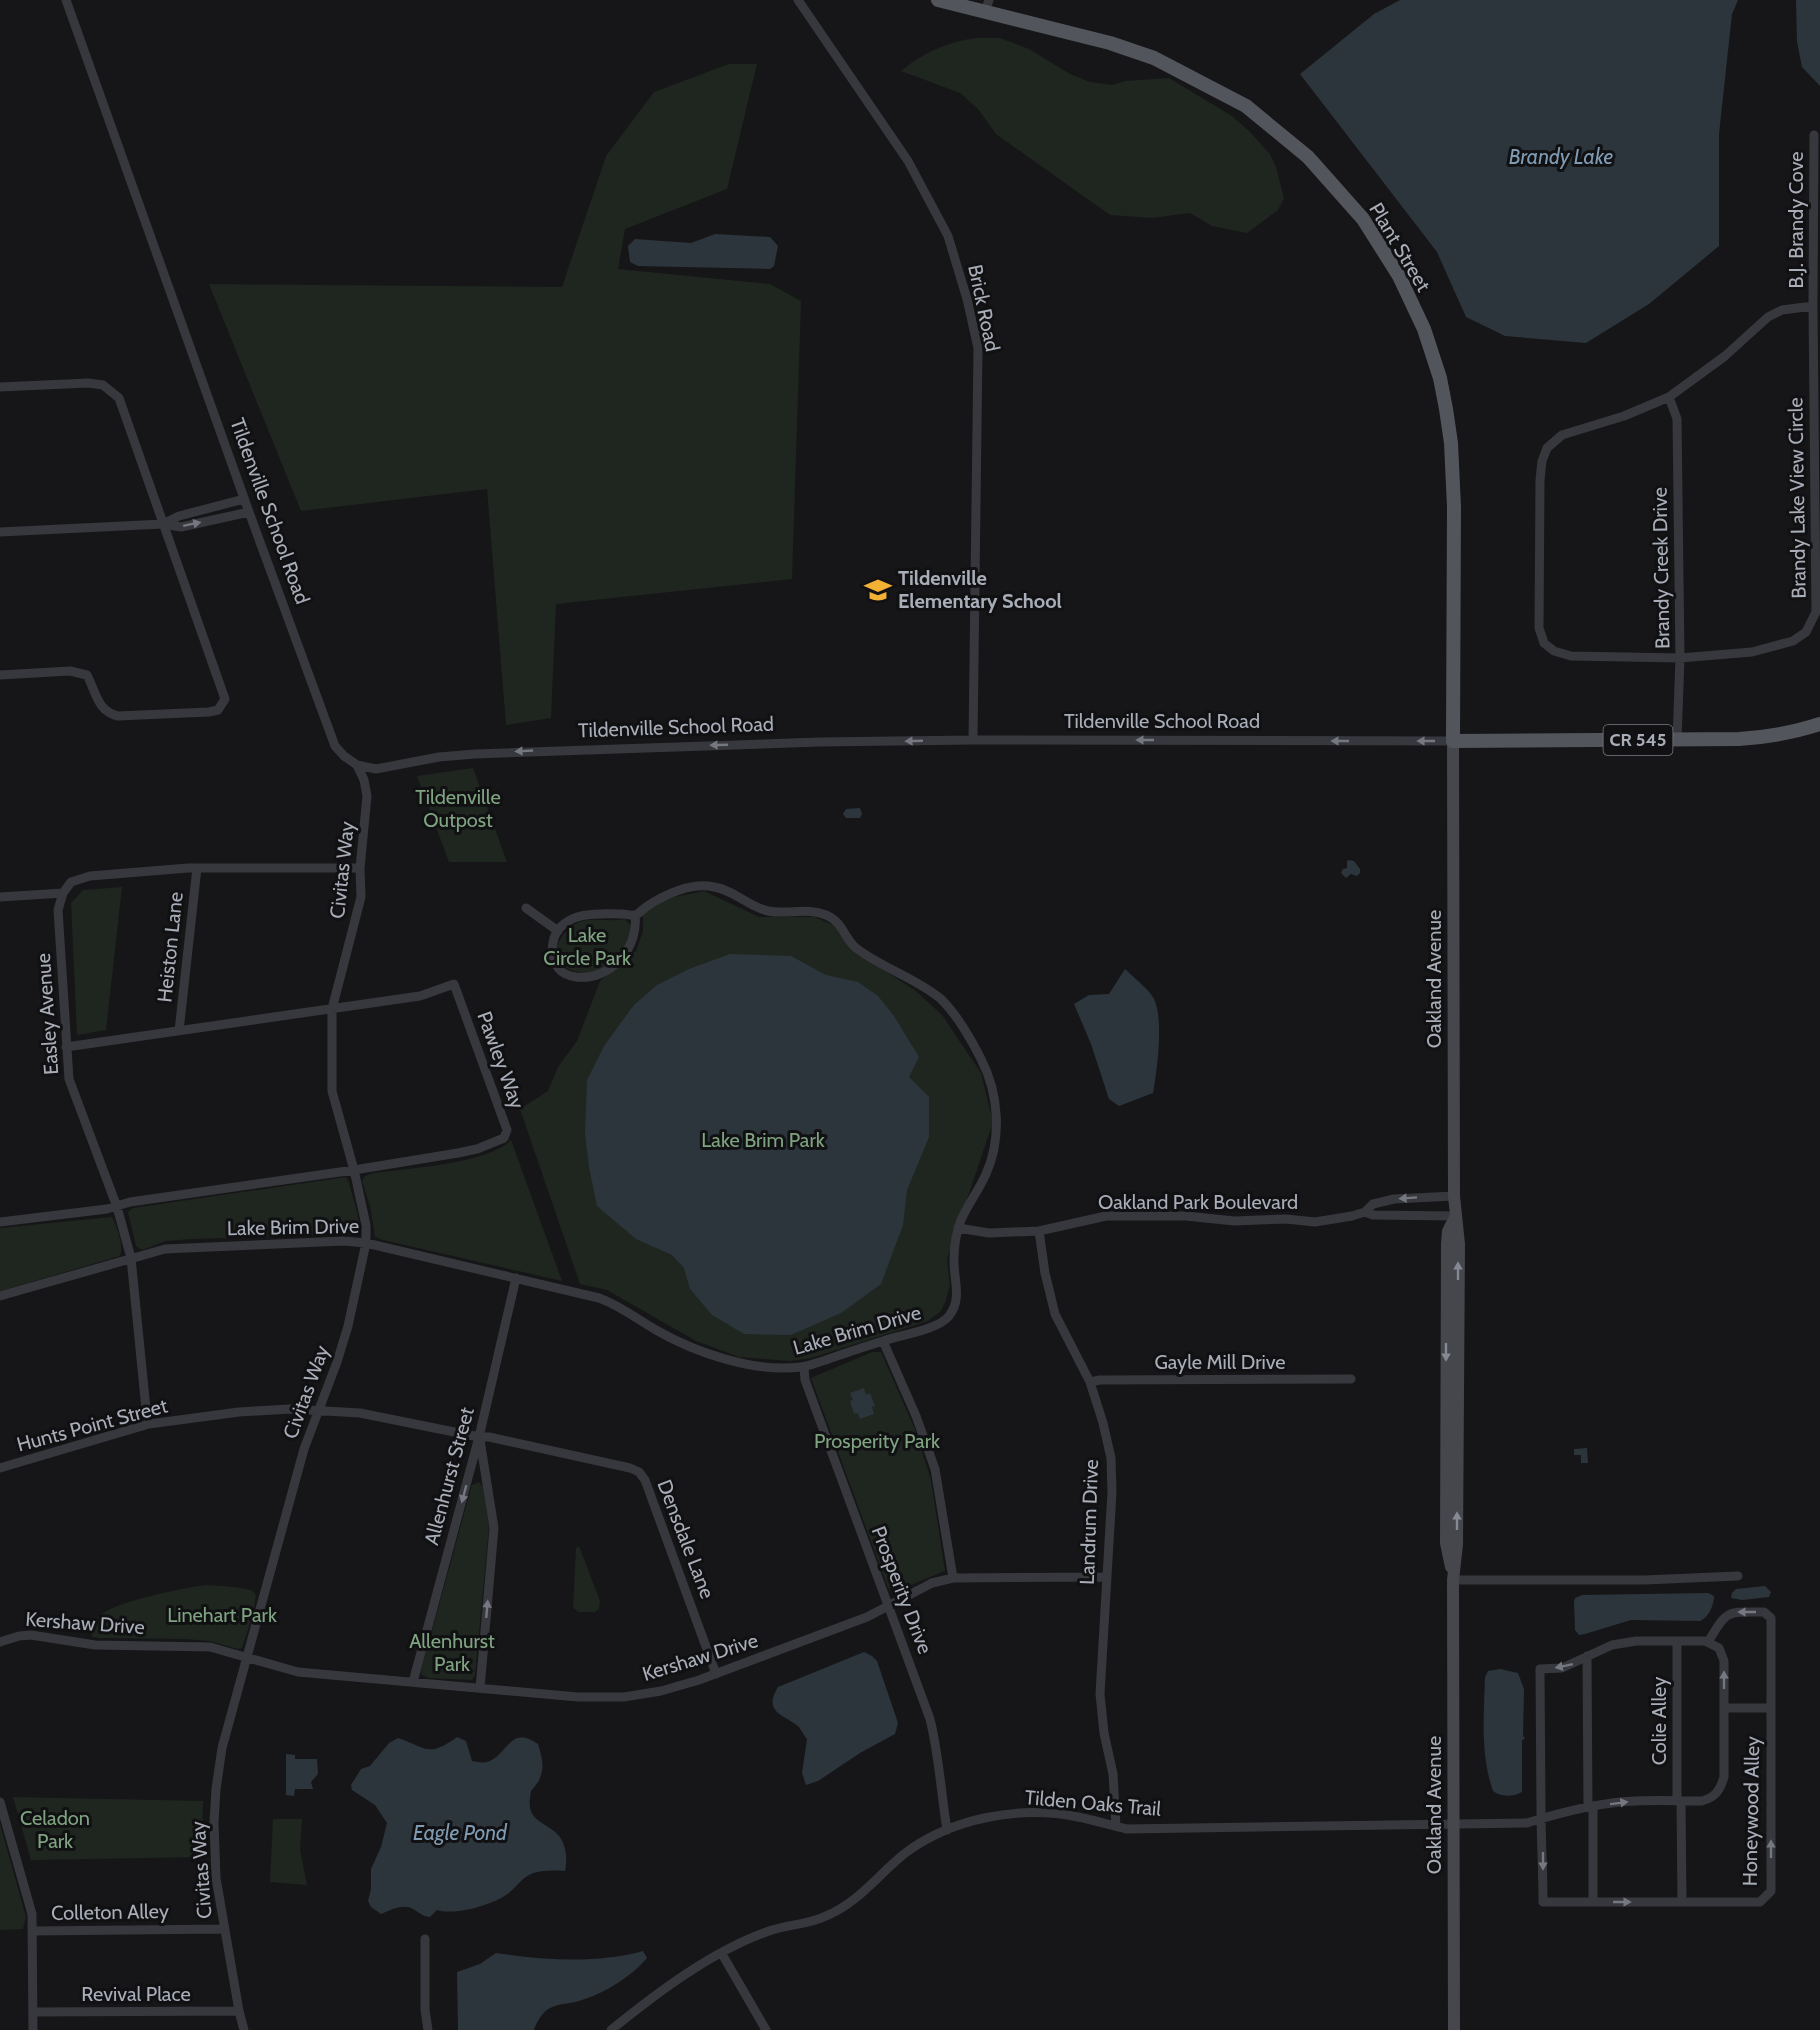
<svg xmlns="http://www.w3.org/2000/svg" width="1820" height="2030" font-family="Cabin,sans-serif">
<rect width="100%" height="100%" fill="#161618"/>
<path fill="#1e261f" d="M976 38H1000L1029 49 1070 74 1090 82 1112 85 1125 81 1169 78 1232 116 1249 131 1270 154 1276 167 1284 198 1278 210 1247 233 1212 226 1190 213 1152 218 1110 215 996 134 978 109 960 93 901 71C924 52 947 42 976 38Z
M729 64H757L727 189 625 229 618 269 770 284 801 301 792 579 556 604 551 718 506 725 487 489 301 511 209 284 562 287 606 156 654 92Z
M473 768 507 862H449L417 776Z
M122 887 106 1030 77 1035 71 903 83 890Z
M704 891 759 917H815L839 928 852 949 916 991 942 1015 981 1073 993 1122 947 1259 950 1285 946 1300 941 1311 928 1321 811 1358 790 1361 739 1357 696 1341 607 1290 580 1284 520 1109 548 1091 558 1067 577 1041 600 981 636 951 643 931V914L669 898Z
M625 919 631 926C619 997 536 975 561 938 566 930 573 923 583 921 596 918 611 922 625 919Z
M511 1140 562 1281 383 1240 375 1237 370 1206 362 1181 365 1176 374 1173C409 1168 486 1164 511 1140Z
M346 1177 349 1182C351 1195 364 1223 357 1234L192 1239 166 1241 142 1250 136 1246 128 1212 133 1208Z
M112 1217C117 1228 124 1244 120 1256L0 1291V1228Z
M872 1352H881L914 1427 931 1480 945 1571 896 1591 888 1588 811 1378Z
M479 1482 483 1487 489 1527 475 1675 472 1680 429 1678 422 1675 421 1671 472 1485Z
M579 1546 600 1601 599 1609 595 1612H579L573 1608 576 1548Z
M205 1585C222 1586 237 1586 253 1591L256 1595 253 1614 242 1648 238 1649 209 1641 185 1639 100 1638 93 1637 90 1632C91 1624 96 1618 103 1613 120 1601 183 1588 205 1585Z
M13 1797 203 1801 202 1857 31 1860Z
M273 1819H302L300 1849 307 1885 270 1882Z
M0 1824 26 1917 23 1929 0 1930Z"/>
<path fill="#2c353c" d="M1400 0H1738L1732 14 1719 134V246L1649 304 1586 343 1505 336 1466 317 1437 252 1300 74 1374 14Z
M1796 0H1820V86L1802 67 1797 42Z
M715 234 770 237 778 246 774 266 770 269 638 266 630 262 628 246 635 239 691 243Z
M860 808 862 814 860 818H846L843 814 846 809Z
M1349 860 1354 861 1360 869V873L1357 876 1351 874 1346 878 1341 873 1343 869 1347 868V861Z
M730 954 791 956 826 975 858 982 878 996 894 1016 919 1057 909 1077 929 1097V1137L907 1190 903 1225 881 1284 841 1313 791 1335 744 1334 712 1315 690 1289 684 1268 672 1255 636 1239 597 1206 589 1167 585 1133 587 1080 604 1046 634 1005 657 985 689 969Z
M1125 969C1133 977 1150 990 1154 999 1164 1019 1157 1071 1153 1093L1119 1106 1109 1099 1091 1044 1074 1004 1089 995 1109 994Z
M864 1388 866 1395 870 1393 875 1406 872 1407 874 1414 860 1419 858 1413 854 1414 850 1401 853 1400 850 1393Z
M1587 1448 1588 1463H1581V1455H1574V1449Z
M1765 1586 1771 1592 1769 1597 1742 1600 1731 1598 1732 1593 1736 1589Z
M1708 1593 1714 1596C1714 1605 1709 1617 1700 1621L1631 1620 1585 1634 1579 1635 1575 1630 1574 1602 1575 1598 1582 1595Z
M864 1652 872 1656 877 1661 898 1723 895 1734 860 1753 818 1781 806 1785 802 1773 807 1739C804 1736 802 1731 799 1727 785 1715 762 1713 778 1687Z
M1500 1669 1518 1673 1524 1689 1523 1736 1525 1739 1522 1740V1792C1514 1797 1500 1797 1493 1791 1480 1753 1484 1716 1485 1677L1488 1671Z
M457 1737 466 1741 472 1761C477 1762 483 1763 487 1762 508 1756 509 1724 538 1744 544 1763 546 1775 531 1791 526 1818 536 1818 554 1831 566 1840 568 1858 565 1871 556 1870 542 1870 533 1873 523 1877 518 1885 511 1891 497 1904 455 1916 437 1910L430 1917C422 1916 420 1913 413 1909 404 1903 390 1910 381 1914L371 1907 368 1901 371 1889V1869L381 1847 387 1823 375 1805 352 1790 351 1785 361 1769 370 1766 389 1743 398 1738C427 1748 428 1758 457 1737Z
M286 1754 295 1755V1759H317L318 1774 311 1782 313 1789H295L294 1796 286 1795Z
M643 1951 647 1958C632 1976 605 1993 582 2000 572 2004 559 2003 550 2008 543 2011 536 2023 534 2030H458L457 1972 480 1964 496 1953C544 1960 596 1964 643 1951Z"/>
<g fill="none" stroke-linecap="round" stroke-linejoin="round">
<path stroke="#37383d" stroke-width="9" d="M66 0 249 512 335 746 344 756 357 765 376 769 439 757 475 754 819 742 973 740 1453 741
M798 0 908 161 948 236 967 299 978 348 973 740
M985 11 989 0
M1813 306 1782 310 1768 317 1725 356 1669 397 1624 416 1562 435 1547 448 1542 461 1540 480 1539 628 1544 643 1554 651 1571 656 1680 658 1752 652 1793 641 1806 632 1816 612 1813 306 1814 135
M0 387 88 383 103 385 119 398 225 699 218 710 209 712 118 716C97 711 96 692 87 675L70 671 0 675
M1669 397 1677 419 1680 658 1677 740
M163 524 179 516 244 499
M0 532 163 524 181 527 249 512
M0 897 63 893
M526 908 558 931
M179 1031 197 868
M1365 1212 1373 1215 1456 1216
M0 1222 107 1209 130 1202 354 1170 458 1153 477 1149 504 1138 507 1130 454 984 420 996 66 1047
M958 1228 989 1233 1039 1231 1106 1216H1186L1234 1221 1286 1219 1315 1222 1352 1216 1365 1212 1373 1204 1394 1199 1454 1196
M1039 1231 1045 1273 1055 1314 1090 1382 1103 1423 1111 1458 1112 1492 1100 1694 1104 1733 1113 1774 1116 1826
M0 1296 165 1249 343 1241 366 1243 599 1298C621 1306 637 1319 656 1330 696 1353 755 1373 801 1367 810 1366 818 1362 826 1360 845 1353 864 1347 883 1341 900 1335 938 1330 949 1316 963 1298 953 1279 954 1259 954 1246 956 1233 961 1220 968 1204 979 1190 986 1174 1002 1138 999 1094 981 1059 971 1039 957 1015 941 999 916 978 882 968 856 948 845 939 842 921 826 915 807 907 788 915 768 911 749 907 734 890 714 887 692 882 665 894 646 907 643 909 640 913 636 915 634 916 626 914 623 914 599 913 564 911 554 938 551 949 551 960 559 969 563 974 569 976 576 977 610 981 639 949 635 915
M883 1341 916 1416 935 1469 953 1578
M804 1367 805 1380 930 1719C939 1755 941 1793 947 1830
M1090 1382 1100 1380 1351 1379
M149 1424 146 1409 131 1258 117 1207 69 1079 58 910 63 893 71 882 90 876 188 868H360
M0 1468 149 1424 239 1412 290 1409 360 1413 479 1437H489L630 1468 639 1472 645 1480 716 1674
M1453 1580H1644L1738 1576
M1677 1641V1801
M0 1642 19 1636 31 1635 95 1645 210 1647 298 1672 578 1697H624L661 1691 699 1680 867 1617 932 1583 953 1578 1107 1577
M1587 1656 1588 1807
M413 1682 479 1437 516 1278
M480 1688 494 1528 480 1440
M1724 1708H1771
M1681 1801 1682 1902
M0 1802 32 1914 33 2030
M1593 1806V1902
M33 1931 224 1929
M425 1939V2010L428 2030
M722 1954 766 2030
M33 2012 239 2011
M244 2030 239 2011 216 1878 214 1822 216 1789 222 1748 304 1449 337 1362 348 1326 366 1243V1225L354 1170 332 1091V1009L361 897 360 868 367 796 364 780 357 765
M611 2030C658 1992 712 1951 769 1931 788 1924 808 1925 826 1916 858 1903 878 1875 904 1854 951 1818 1020 1805 1078 1817 1094 1820 1110 1825 1127 1829L1527 1823C1562 1812 1600 1802 1637 1801 1658 1800 1680 1801 1702 1801 1716 1797 1720 1790 1724 1777V1661L1719 1648 1705 1641H1636L1612 1645 1562 1668 1540 1669 1541 1809C1541 1840 1543 1871 1543 1902H1760L1771 1891V1618L1764 1612C1726 1612 1728 1609 1708 1642"/>
<path stroke="#45474d" stroke-width="12" d="M1453 741 1454 1196 1459 1244 1457 1544 1453 1580 1454 2030
M1451 1567 1446 1543 1447 1244 1448 1231 1456 1216"/>
<path stroke="#53555c" stroke-width="14" d="M938 0 1110 43 1154 58 1246 106 1308 157 1363 219 1399 276 1424 329 1440 378 1446 409 1451 443 1454 507 1453 741 1739 739C1768 737 1793 733 1820 724"/>
</g>
<defs><path id="oneway-solid" d="M-6-.8H1V-3.2L6.5 0L1 3.2V.8H-6Z" transform="scale(1.5)"/></defs>
<g fill="#757881">
<use href="#oneway-solid" transform="translate(192 524) rotate(-12)"/>
<use href="#oneway-solid" transform="translate(1145 740) rotate(-180)"/>
<use href="#oneway-solid" transform="translate(914 741) rotate(178)"/>
<use href="#oneway-solid" transform="translate(1340 741) rotate(-180)"/>
<use href="#oneway-solid" transform="translate(1426 741) rotate(-180)"/>
<use href="#oneway-solid" transform="translate(719 745) rotate(178)"/>
<use href="#oneway-solid" transform="translate(524 751) rotate(177)"/>
<use href="#oneway-solid" transform="translate(1408 1198) rotate(176)"/>
<use href="#oneway-solid" transform="translate(464 1494) rotate(105)"/>
<use href="#oneway-solid" transform="translate(487 1609) rotate(-85)"/>
<use href="#oneway-solid" transform="translate(1747 1612) rotate(180)"/>
<use href="#oneway-solid" transform="translate(1564 1666) rotate(168)"/>
<use href="#oneway-solid" transform="translate(1724 1680) rotate(-90)"/>
<use href="#oneway-solid" transform="translate(1619 1803) rotate(-7)"/>
<use href="#oneway-solid" transform="translate(1771 1849) rotate(-90)"/>
<use href="#oneway-solid" transform="translate(1543 1861) rotate(90)"/>
<use href="#oneway-solid" transform="translate(1622 1902)"/>
</g>
<g fill="#858993">
<use href="#oneway-solid" transform="translate(1458 1271) rotate(-90)"/>
<use href="#oneway-solid" transform="translate(1446 1352) rotate(90)"/>
<use href="#oneway-solid" transform="translate(1457 1521) rotate(-90)"/>
</g>
<defs>
<symbol id="school-bare" viewBox="-9 -9 18 18"><path d="M0-5L7-2L0 1L-7-2ZM-4 1L0 2.5L4 1V4Q0 6-4 4Z" fill="#f2b134" stroke="#111113" stroke-width="2.5" paint-order="stroke"/></symbol>
</defs>
<g fill-rule="evenodd">
<use href="#school-bare" x="859" y="571" width="38" height="38"/>
</g>
<g text-anchor="middle" stroke-width="6" stroke-linejoin="round" paint-order="stroke">
<rect fill="#111113" stroke="#7b7e86" stroke-width="1.5" x="1603.5" y="725" width="69" height="30" rx="4.5"/>
<g font-size="18" font-weight="bold" fill="#a8adb8">
<text x="1638" y="746">CR 545</text>
</g>
<g font-size="20" fill="#a8adb8" stroke="#111113">
<text transform="translate(1796 220) rotate(-90)" y="7">B.J. Brandy Cove</text>
<text transform="translate(1400 247) rotate(59)" y="7">Plant Street</text>
<text transform="translate(984 308) rotate(78)" y="7">Brick Road</text>
<text transform="translate(1797 498) rotate(-91)" y="7">Brandy Lake View Circle</text>
<text transform="translate(270 511) rotate(70)" y="7">Tildenville School Road</text>
<text transform="translate(1661 568) rotate(-91)" y="7">Brandy Creek Drive</text>
<text x="1162" y="728">Tildenville School Road</text>
<text transform="translate(676 727) rotate(-2)" y="7">Tildenville School Road</text>
<text transform="translate(342 870) rotate(-84)" y="7">Civitas Way</text>
<text transform="translate(170 947) rotate(-84)" y="7">Heiston Lane</text>
<text transform="translate(1434 979) rotate(-90)" y="7">Oakland Avenue</text>
<text transform="translate(47 1014) rotate(-94)" y="7">Easley Avenue</text>
<text transform="translate(501 1060) rotate(70)" y="7">Pawley Way</text>
<text x="1198" y="1209">Oakland Park Boulevard</text>
<text transform="translate(293 1227) rotate(-1)" y="7">Lake Brim Drive</text>
<text transform="translate(857 1330) rotate(-16)" y="7">Lake Brim Drive</text>
<text x="1220" y="1369">Gayle Mill Drive</text>
<text transform="translate(306 1392) rotate(-70)" y="7">Civitas Way</text>
<text transform="translate(92 1425) rotate(-15)" y="7">Hunts Point Street</text>
<text transform="translate(449 1476) rotate(-75)" y="7">Allenhurst Street</text>
<text transform="translate(1089 1522) rotate(-88)" y="7">Landrum Drive</text>
<text transform="translate(686 1539) rotate(69)" y="7">Densdale Lane</text>
<text transform="translate(902 1590) rotate(69)" y="7">Prosperity Drive</text>
<text transform="translate(85 1623) rotate(4)" y="7">Kershaw Drive</text>
<text transform="translate(700 1657) rotate(-17)" y="7">Kershaw Drive</text>
<text transform="translate(1659 1721) rotate(-90)" y="7">Colie Alley</text>
<text transform="translate(1093 1803) rotate(5)" y="7">Tilden Oaks Trail</text>
<text transform="translate(1434 1805) rotate(-90)" y="7">Oakland Avenue</text>
<text transform="translate(1751 1811) rotate(-89)" y="7">Honeywood Alley</text>
<text transform="translate(201 1870) rotate(-94)" y="7">Civitas Way</text>
<text transform="translate(110 1912) rotate(-1)" y="7">Colleton Alley</text>
<text x="136" y="2001">Revival Place</text>
</g>
<g font-size="20" font-weight="bold" fill="#a8adb8" stroke="#111113" text-anchor="start">
<text x="898" y="585">Tildenville<tspan x="898" dy="23">Elementary School</tspan></text>
</g>
<g font-size="20" fill="#7fa381" stroke="#111113">
<text x="458" y="804">Tildenville<tspan x="458" dy="23">Outpost</tspan></text>
<text x="587" y="942">Lake<tspan x="587" dy="23">Circle Park</tspan></text>
<text x="763" y="1147">Lake Brim Park</text>
<text x="877" y="1448">Prosperity Park</text>
<text x="222" y="1622">Linehart Park</text>
<text x="452" y="1648">Allenhurst<tspan x="452" dy="23">Park</tspan></text>
<text x="55" y="1825">Celadon<tspan x="55" dy="23">Park</tspan></text>
</g>
<g font-size="21" font-style="italic" fill="#7f9bb3" stroke="#111113">
<text x="1561" y="164">Brandy Lake</text>
<text x="460" y="1840">Eagle Pond</text>
</g>
</g>
</svg>
